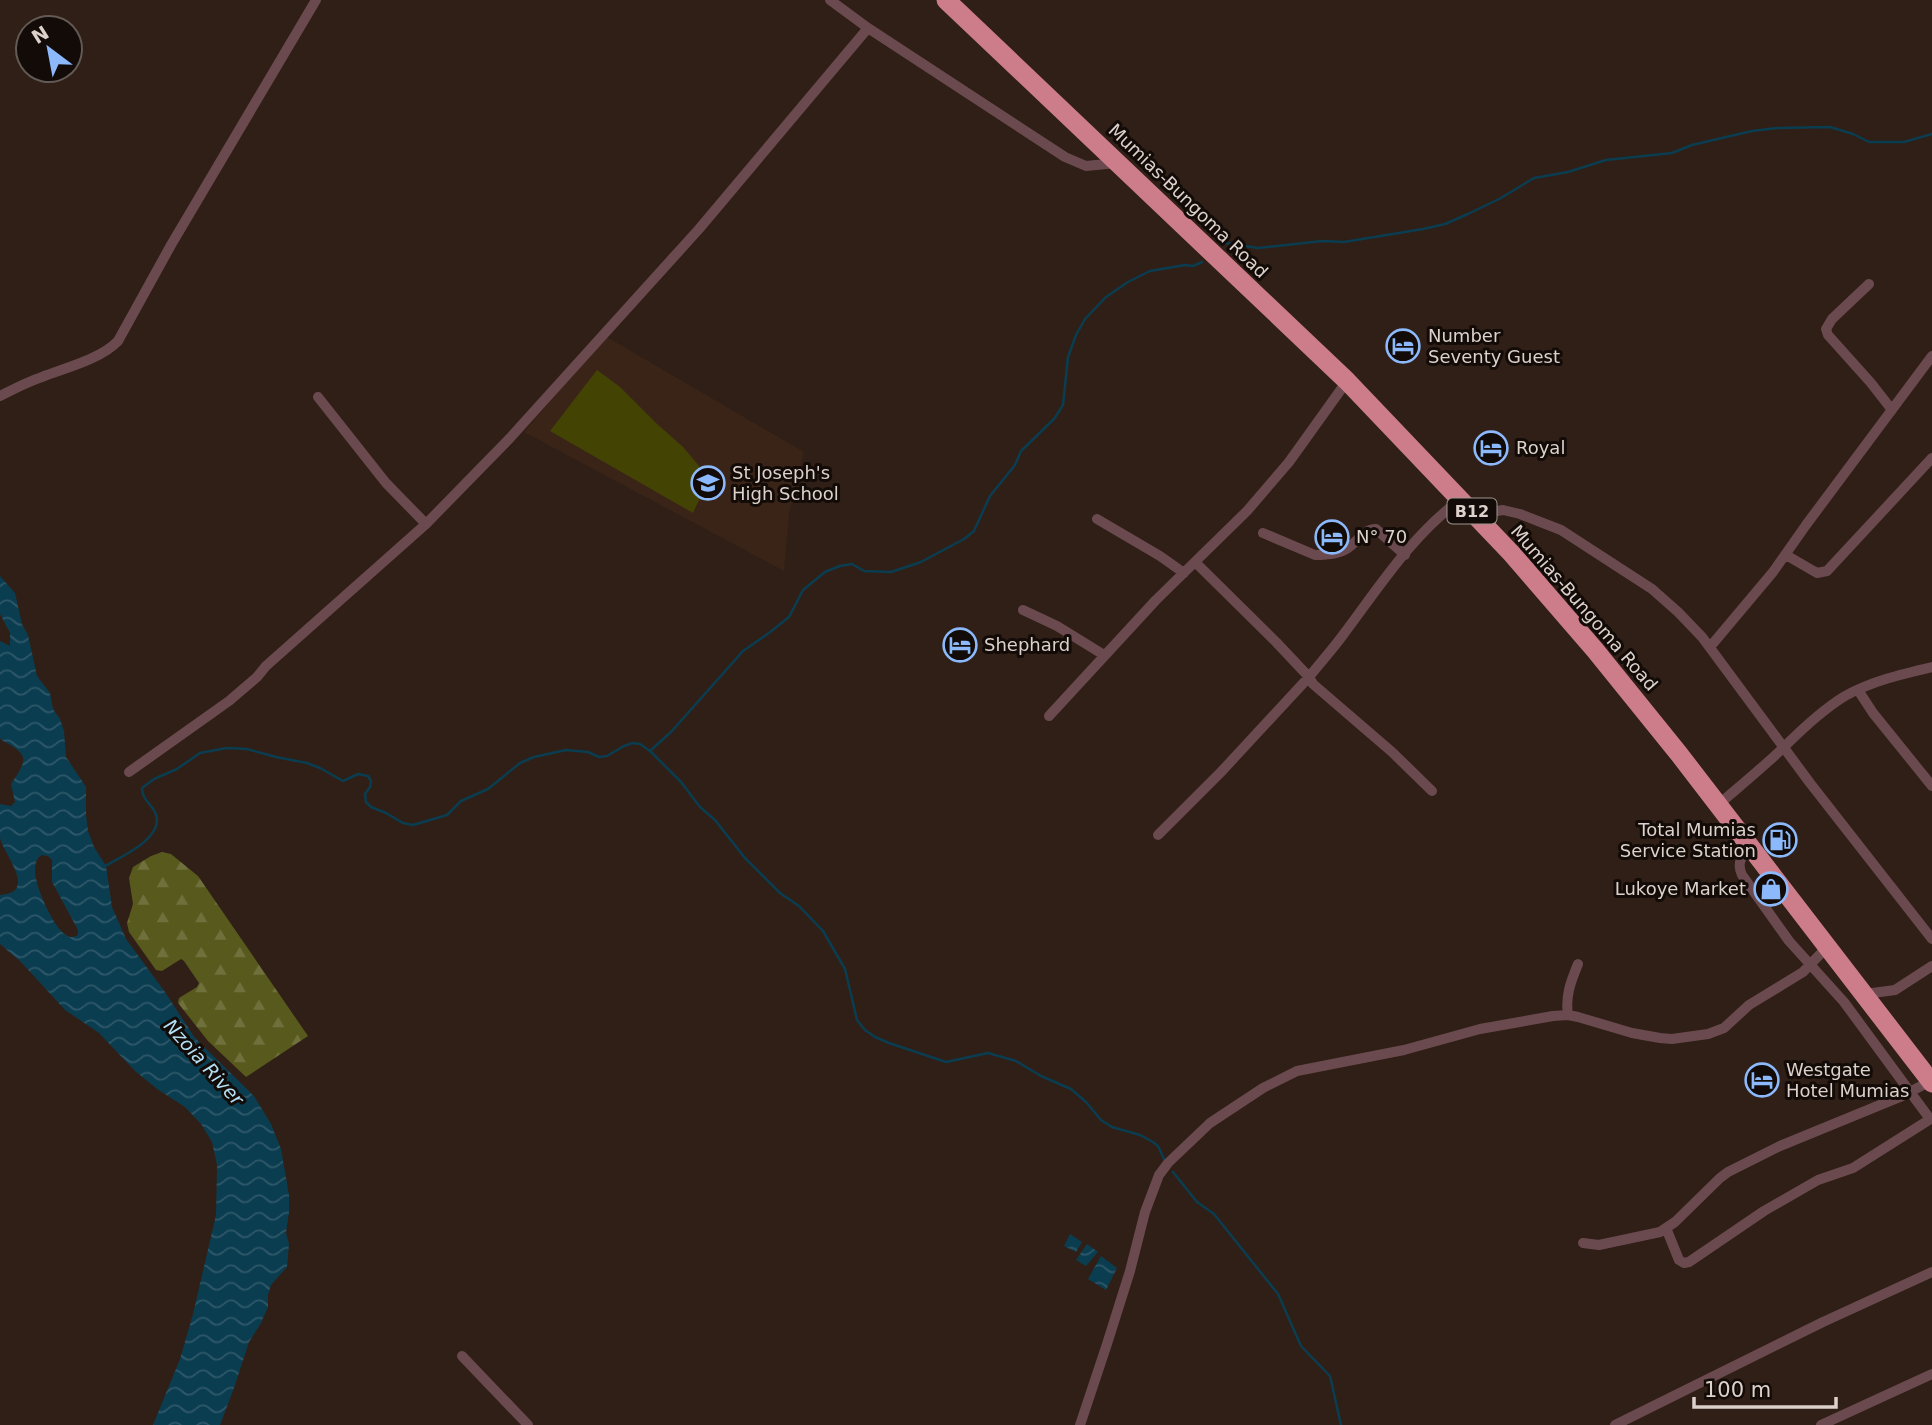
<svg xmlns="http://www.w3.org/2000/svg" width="1932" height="1425" font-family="'DejaVu Sans',sans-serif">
<defs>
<pattern id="forest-firs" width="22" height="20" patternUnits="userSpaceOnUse" patternTransform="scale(1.75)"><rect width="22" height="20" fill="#57591d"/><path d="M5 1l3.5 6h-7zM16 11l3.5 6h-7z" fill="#6f703c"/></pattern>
<pattern id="water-waves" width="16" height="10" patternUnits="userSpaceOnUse" patternTransform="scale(1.75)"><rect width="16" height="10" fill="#0b3d51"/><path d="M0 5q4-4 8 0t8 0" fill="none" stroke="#2e5869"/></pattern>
</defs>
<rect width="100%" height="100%" fill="#2f1f16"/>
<path fill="#3a2417" d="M607 337 804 452 789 513 784 571 524 432 588 357Z"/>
<path fill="url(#forest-firs)" d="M162 852 171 854 198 876 308 1036 246 1077 208 1041 178 1003 179 998 197 987 199 983 184 961 181 959 162 971 156 970 129 932 127 923 133 904 129 878 133 867 151 856Z"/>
<path fill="#434403" d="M597 370 620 387 656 423 683 447 699 466 706 485 693 513 550 431Z"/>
<path fill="url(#water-waves)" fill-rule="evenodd" d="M0 576 15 593 22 624 28 635 37 676 50 693 53 709 60 719 64 731 66 757 86 787V815L88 831 94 847 106 866 112 907 126 939 165 992 195 1038 254 1096 271 1124 281 1149 289 1195V1212L286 1233 289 1244 287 1267 271 1285 268 1295V1307L261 1323 249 1342 234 1388 220 1425H153L180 1359 193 1314 216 1215 217 1165 212 1142 201 1124 185 1107 157 1089 135 1071 99 1033 65 1010 21 962 0 944V895C39 893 3 853 0 838 0 827 0 814 0 804L11 806 15 802 11 784C27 760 31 755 1 740L0 737V641L10 646V633L0 614ZM42 855 48 856 52 860V882L78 930 77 936C71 937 71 938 66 935 53 927 34 885 35 869 35 865 36 862 38 858Z
M1070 1234 1082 1242 1076 1252 1064 1246Z
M1087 1244 1098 1252 1086 1266 1076 1260Z
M1101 1256 1117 1268 1106 1290 1088 1279Z"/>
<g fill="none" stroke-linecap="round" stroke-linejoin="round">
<path stroke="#0b3d51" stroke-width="2.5" d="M1222 244 1226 243 1258 248 1322 241 1344 242 1423 229 1445 224 1468 214 1501 198 1534 178 1568 172 1606 160 1672 153 1692 145 1752 131 1777 128 1830 127 1853 134 1869 142H1904L1932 134
M651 750 671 732 743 651 769 633 789 617 803 590 825 572 840 566 852 564 864 571 891 572 921 562 964 539 974 531 990 496 1015 465 1021 451 1054 419 1063 405 1068 357 1076 335 1085 319 1106 297 1128 282 1150 271 1185 265 1193 266 1202 262
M105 866C121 857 167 837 155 812 150 803 142 799 142 788L154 779 177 769 200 753 227 748 247 749 276 757 307 763 320 768 343 781 358 774 368 776 371 781 370 787 365 794 366 802 371 807 386 813 403 823 413 825 447 815 461 801 488 789 520 763 534 757 566 750 588 752 599 757 607 756 624 746 633 743 640 744 650 751 681 782 700 807 715 820 745 858 780 893 799 906 823 931 845 969 857 1020 865 1030 875 1037 889 1043 946 1062 988 1053 1016 1061 1041 1076 1071 1089 1086 1102 1101 1120 1112 1127 1140 1135 1153 1142 1158 1146 1165 1161
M1173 1172 1197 1202 1214 1214 1278 1294 1301 1346 1330 1376 1341 1425"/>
<path stroke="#6b4a4f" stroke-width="10" d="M830 0 868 28 1065 157 1086 166 1117 163
M1869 284 1832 319 1826 329 1828 335 1871 383 1892 410
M0 396C14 389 27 382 42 377 65 368 101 359 118 341L171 245 316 0
M318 397 386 483 426 524
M1097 519 1160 556 1184 573
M1480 520 1491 512 1503 510 1520 514 1561 530 1652 589 1678 612 1702 637 1810 783 1932 939
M1263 533 1315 555C1326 555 1339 554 1348 548 1358 541 1364 529 1376 529L1405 555
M1786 555 1817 573 1827 571 1932 458
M1195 562 1276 642 1309 677C1320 663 1332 650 1343 635 1379 587 1412 535 1461 499
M1023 610 1057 626 1104 655
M1710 647 1773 572 1806 525 1932 356
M1858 690 1873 713 1932 786
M1049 716 1156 600 1247 511 1289 462 1347 381
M129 772 229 701 257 677 266 666 426 524 510 438 699 229 868 28
M1718 805C1740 786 1762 768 1783 748 1802 729 1822 710 1845 696 1872 681 1902 674 1932 667
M1158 835 1221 772 1309 677 1313 684 1392 752 1432 791
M1751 847C1742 856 1736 862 1742 875L1789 941 1844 1002 1930 1119
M1865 994 1895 990 1932 966
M1568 1015C1565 996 1571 981 1578 964
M1666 1228 1679 1260 1684 1263 1689 1262 1764 1211 1818 1180 1853 1168 1932 1118
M1583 1243 1599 1245 1660 1232 1675 1222 1720 1178 1728 1172 1780 1146 1902 1096 1931 1081
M462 1356 528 1425
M1080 1425 1107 1344 1130 1271 1145 1212 1159 1175 1168 1163 1210 1123 1263 1088 1297 1071 1404 1050 1480 1029 1553 1016 1568 1015 1578 1017 1632 1033 1660 1038 1672 1039 1708 1034 1724 1028 1749 1005 1803 972 1828 946
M1615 1425 1823 1322 1932 1272
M1821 1425 1932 1374"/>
<path stroke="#cd7d8a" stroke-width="19" d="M946 0 1347 381 1512 554 1595 650 1679 754 1932 1083"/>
</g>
<defs>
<symbol id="hotel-ring" viewBox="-11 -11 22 22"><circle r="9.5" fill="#120b07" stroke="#8cb9fc" stroke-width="1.5"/><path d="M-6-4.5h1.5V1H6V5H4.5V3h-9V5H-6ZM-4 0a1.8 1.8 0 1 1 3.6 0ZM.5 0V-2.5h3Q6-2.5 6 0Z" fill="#8cb9fc"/></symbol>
<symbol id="school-ring" viewBox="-11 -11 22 22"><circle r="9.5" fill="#120b07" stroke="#8cb9fc" stroke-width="1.5"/><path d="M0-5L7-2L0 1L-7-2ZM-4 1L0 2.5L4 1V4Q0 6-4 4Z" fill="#8cb9fc"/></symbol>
<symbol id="fuel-ring" viewBox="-11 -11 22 22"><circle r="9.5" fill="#120b07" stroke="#8cb9fc" stroke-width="1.5"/><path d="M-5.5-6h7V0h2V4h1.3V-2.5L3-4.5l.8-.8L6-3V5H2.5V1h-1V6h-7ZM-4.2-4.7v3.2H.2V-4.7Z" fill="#8cb9fc"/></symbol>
<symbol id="shop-ring" viewBox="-11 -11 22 22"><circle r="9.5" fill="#120b07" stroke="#8cb9fc" stroke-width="1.5"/><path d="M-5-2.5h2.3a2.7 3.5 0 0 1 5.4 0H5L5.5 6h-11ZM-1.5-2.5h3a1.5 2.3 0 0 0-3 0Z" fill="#8cb9fc"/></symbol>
</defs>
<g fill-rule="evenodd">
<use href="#hotel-ring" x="1384" y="327" width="38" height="38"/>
<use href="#hotel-ring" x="1472" y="429" width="38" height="38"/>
<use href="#school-ring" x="689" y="464" width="38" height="38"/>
<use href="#hotel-ring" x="1313" y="518" width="38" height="38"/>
<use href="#hotel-ring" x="941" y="626" width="38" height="38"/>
<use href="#fuel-ring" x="1761" y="821" width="38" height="38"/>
<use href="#shop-ring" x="1752" y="870" width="38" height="38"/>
<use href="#hotel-ring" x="1743" y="1061" width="38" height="38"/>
</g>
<g text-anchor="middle" stroke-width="6" stroke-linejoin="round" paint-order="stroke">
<rect fill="#120b07" stroke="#a09690" stroke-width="2" x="1447.5" y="498.5" width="49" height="25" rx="5"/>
<g font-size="16" font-weight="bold" fill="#ddd1cb">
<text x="1472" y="517">B12</text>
</g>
<g font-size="18" fill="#ddd1cb" stroke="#120b07">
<text transform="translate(1188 201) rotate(44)" y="6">Mumias-Bungoma Road</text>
<text transform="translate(1584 608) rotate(49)" y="6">Mumias-Bungoma Road</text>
</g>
<g font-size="18" fill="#ddd1cb" stroke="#120b07" text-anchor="start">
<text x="1428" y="342">Number<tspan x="1428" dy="21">Seventy Guest</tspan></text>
<text x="1516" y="454">Royal</text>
<text x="732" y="479">St Joseph's<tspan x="732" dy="21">High School</tspan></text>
<text x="1356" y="543">N° 70</text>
<text x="984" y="651">Shephard</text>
<text x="1756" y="836" text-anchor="end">Total Mumias<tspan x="1756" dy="21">Service Station</tspan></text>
<text x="1746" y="895" text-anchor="end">Lukoye Market</text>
<text x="1786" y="1076">Westgate<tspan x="1786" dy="21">Hotel Mumias</tspan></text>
</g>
<g font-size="19" font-style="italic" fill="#b5dff4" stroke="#120b07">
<text transform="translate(204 1062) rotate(48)" y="7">Nzoia River</text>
</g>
</g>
<g transform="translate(49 49) rotate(328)"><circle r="33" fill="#120b07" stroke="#635a55" stroke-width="2"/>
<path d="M0-5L12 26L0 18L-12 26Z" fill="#8cb9fc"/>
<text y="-10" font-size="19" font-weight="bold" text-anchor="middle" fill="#ddd1cb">N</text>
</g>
<path d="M1694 1397v10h142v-10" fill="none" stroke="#ddd1cb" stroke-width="3.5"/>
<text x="1704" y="1397" font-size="21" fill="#ddd1cb" stroke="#120b07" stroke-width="5" paint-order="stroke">100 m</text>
</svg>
